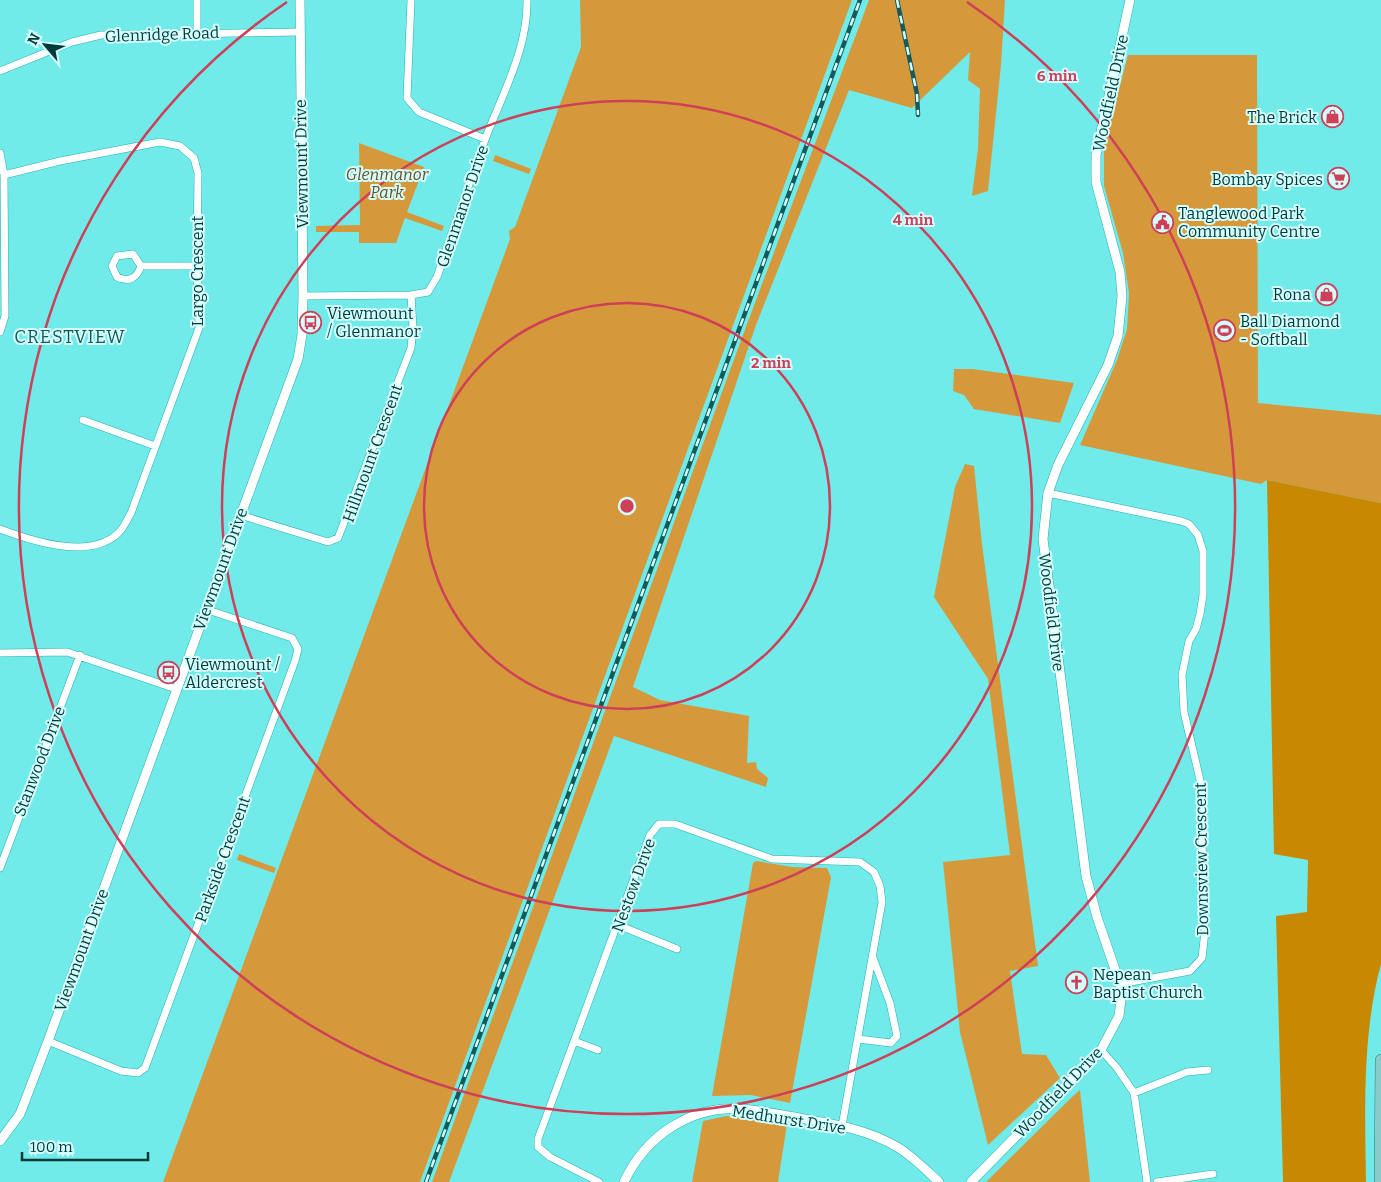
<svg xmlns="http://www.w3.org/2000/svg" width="1381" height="1182" font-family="Bitter,serif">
<rect width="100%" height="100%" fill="#71ebea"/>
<path fill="#d5993c" d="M580 0H852L420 1182H163L510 239 509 231 515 227 581 47Z
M869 0H1005L1001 65 988 191 972 196 978 148 980 89 968 80 970 52 912 108 849 90 756 325 633 687 660 700 749 716 747 763 756 762 757 769 768 778 766 787 614 736 449 1182H432L747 324Z
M1128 55H1257L1258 403 1381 415V503L1267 480 1261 484 1080 445 1117 360 1127 329 1129 293 1123 253 1104 186V146Z
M359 143 424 167 407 212 444 226 442 231 405 218 396 243H359V232H316V226L360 225Z
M495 155 531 169 529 174 493 161Z
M954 369H972L1074 383 1060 423 974 409 964 395 953 391Z
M965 464 974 466 982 544 1038 966 1010 971 1022 1054 1046 1055 1060 1078 988 1145 960 1032 943 862 1010 855 988 679 934 597 955 487Z
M239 854 276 868 274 873 237 860Z
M756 861 792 867 827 868 831 877 790 1103 751 1095 712 1096 753 863Z
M1080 1090 1090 1182H986L1072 1097Z
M726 1116 787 1124 778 1182H692L703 1121Z"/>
<path fill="#c98801" d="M1267 480 1381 503V964C1362 1034 1365 1111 1366 1182H1283L1276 916 1307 912 1308 860 1274 854Z"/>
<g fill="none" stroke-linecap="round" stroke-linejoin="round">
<defs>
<path id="minor" d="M197 0V32
M411 0 407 98 419 112 485 139
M0 71 72 42 101 35 300 32
M0 153 4 175 5 316 0 332
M141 266C137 278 129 283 117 277L112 266 117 256 133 254 141 266H197
M303 296 411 295 428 292 437 277C453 230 469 183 486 137 503 93 528 48 527 0
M83 420 155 446
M1048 493 1181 521 1189 524 1198 535 1203 551V595L1200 614 1196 629 1189 641 1182 675 1184 712 1200 780 1205 931 1202 958 1190 971 1120 984
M240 515 328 542 338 538 411 348 413 328 411 295
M0 529C32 541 94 562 121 530 125 525 128 518 131 513L199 328 197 266 198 173 194 158 180 146 160 142 60 161 4 175
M0 653 67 652 176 689
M0 868 80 655
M618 925 677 949
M858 1039 891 1043 897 1036 890 1003 873 958
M48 1041 121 1071 138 1073 145 1068 295 661 298 649 292 638 205 609
M574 1041 598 1050
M1101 1050 1117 1068 1134 1093 1147 1182
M1134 1093 1187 1072 1208 1070
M599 1182 550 1157 538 1147V1139L650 835 659 824H675L772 859 860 862 874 872 880 886 882 902 842 1126
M1157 1182 1213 1174"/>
<path id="tertiary" d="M0 1141 20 1114 48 1041 298 359 302 335 303 296 300 0
M624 1182C645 1137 690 1105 741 1109 759 1110 776 1114 794 1117 829 1123 868 1129 899 1148 913 1157 926 1170 939 1182
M971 1182 1101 1050 1119 1016 1121 1000 1120 984 1097 917 1086 876 1043 539 1048 493 1058 465 1108 365 1118 336 1122 296 1120 272 1096 182V155L1130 0"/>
<path id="primary" d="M1380 1182 1381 1060"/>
</defs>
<use href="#minor" stroke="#25aeae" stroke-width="8"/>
<use href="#tertiary" stroke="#25aeae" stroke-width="10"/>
<use href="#primary" stroke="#268080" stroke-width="12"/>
<use href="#minor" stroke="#fff" stroke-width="7"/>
<use href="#tertiary" stroke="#fff" stroke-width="9"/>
<use href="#primary" stroke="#89caca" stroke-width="11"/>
<defs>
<path id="rail" d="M897 0 917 94 918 115
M426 1182 860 0"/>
</defs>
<use href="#rail" stroke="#155a5a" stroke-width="4.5"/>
<use href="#rail" stroke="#d4fffe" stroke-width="2.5" stroke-dasharray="8" stroke-linecap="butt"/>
</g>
<g fill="none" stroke="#cf3f57" stroke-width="2.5">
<circle cx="627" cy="506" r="203"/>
<circle cx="627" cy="506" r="405"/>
<path d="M967 2A608 608 0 1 1 287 2"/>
</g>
<defs>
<symbol id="shop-ring" viewBox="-11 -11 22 22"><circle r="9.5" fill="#d4fffe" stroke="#cf3f57" stroke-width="1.5"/><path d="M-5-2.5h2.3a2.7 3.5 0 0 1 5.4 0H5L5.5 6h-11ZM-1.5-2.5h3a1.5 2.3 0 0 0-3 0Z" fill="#cf3f57"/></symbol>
<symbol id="supermarket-ring" viewBox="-11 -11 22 22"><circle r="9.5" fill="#d4fffe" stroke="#cf3f57" stroke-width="1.5"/><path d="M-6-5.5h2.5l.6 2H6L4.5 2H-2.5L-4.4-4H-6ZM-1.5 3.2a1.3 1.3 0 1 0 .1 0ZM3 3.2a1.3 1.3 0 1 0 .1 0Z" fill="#cf3f57"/></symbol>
<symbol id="civic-ring" viewBox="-11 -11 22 22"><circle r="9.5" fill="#d4fffe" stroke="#cf3f57" stroke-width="1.5"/><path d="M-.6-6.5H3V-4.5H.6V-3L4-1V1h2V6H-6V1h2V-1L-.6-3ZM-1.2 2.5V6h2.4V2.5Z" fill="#cf3f57"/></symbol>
<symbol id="bus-ring" viewBox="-11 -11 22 22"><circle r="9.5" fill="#d4fffe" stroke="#cf3f57" stroke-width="1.5"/><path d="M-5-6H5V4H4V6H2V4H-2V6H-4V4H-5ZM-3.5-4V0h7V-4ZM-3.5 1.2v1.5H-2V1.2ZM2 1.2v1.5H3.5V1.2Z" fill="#cf3f57"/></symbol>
<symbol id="stadium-ring" viewBox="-11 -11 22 22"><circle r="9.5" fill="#d4fffe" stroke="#cf3f57" stroke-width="1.5"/><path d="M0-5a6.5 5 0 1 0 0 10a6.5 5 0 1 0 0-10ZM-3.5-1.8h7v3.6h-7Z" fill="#cf3f57"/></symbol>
<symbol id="church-ring" viewBox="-11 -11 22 22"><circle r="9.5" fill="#d4fffe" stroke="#cf3f57" stroke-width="1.5"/><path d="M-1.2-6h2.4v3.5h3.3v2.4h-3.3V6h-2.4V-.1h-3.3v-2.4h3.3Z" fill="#cf3f57"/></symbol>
</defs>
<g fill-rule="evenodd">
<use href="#shop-ring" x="1320" y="104" width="25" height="25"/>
<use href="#supermarket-ring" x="1326" y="166" width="25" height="25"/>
<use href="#civic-ring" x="1150" y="210" width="25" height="25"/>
<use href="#shop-ring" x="1314" y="282" width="25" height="25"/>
<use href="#bus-ring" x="298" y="310" width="25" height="25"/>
<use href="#stadium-ring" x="1212" y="318" width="25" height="25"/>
<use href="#bus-ring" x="156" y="660" width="25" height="25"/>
<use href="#church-ring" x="1064" y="970" width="25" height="25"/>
</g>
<g text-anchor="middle" stroke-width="4" stroke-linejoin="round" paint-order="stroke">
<g font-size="16" fill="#003939" stroke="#d4fffe">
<text transform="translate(162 34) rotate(-2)" y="6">Glenridge Road</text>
<text transform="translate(1110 93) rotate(-78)" y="6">Woodfield Drive</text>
<text transform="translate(301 164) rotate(-91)" y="6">Viewmount Drive</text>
<text transform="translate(462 206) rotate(-71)" y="6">Glenmanor Drive</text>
<text transform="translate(197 271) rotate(-90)" y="6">Largo Crescent</text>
<text transform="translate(372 453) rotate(-70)" y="6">Hillmount Crescent</text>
<text transform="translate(220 569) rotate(-70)" y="6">Viewmount Drive</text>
<text transform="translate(1052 612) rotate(83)" y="6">Woodfield Drive</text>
<text transform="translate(39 761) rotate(-69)" y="6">Stanwood Drive</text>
<text transform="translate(222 859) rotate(-70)" y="6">Parkside Crescent</text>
<text transform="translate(1201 859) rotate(-91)" y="6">Downsview Crescent</text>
<text transform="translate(633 885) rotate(-70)" y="6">Nestow Drive</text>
<text transform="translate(81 950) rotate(-70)" y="6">Viewmount Drive</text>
<text transform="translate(1058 1092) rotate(-46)" y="6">Woodfield Drive</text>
<text transform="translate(789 1119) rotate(9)" y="6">Medhurst Drive</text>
</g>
<g font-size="16" fill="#003939" stroke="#d4fffe" text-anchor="start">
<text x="1317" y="123" text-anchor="end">The Brick</text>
<text x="1323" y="185" text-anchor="end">Bombay Spices</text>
<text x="1178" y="219">Tanglewood Park<tspan x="1178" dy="18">Community Centre</tspan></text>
<text x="1311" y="300" text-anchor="end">Rona</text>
<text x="327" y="319">Viewmount<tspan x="327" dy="18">/ Glenmanor</tspan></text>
<text x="1240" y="327">Ball Diamond<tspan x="1240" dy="18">- Softball</tspan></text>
<text x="185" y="670">Viewmount /<tspan x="185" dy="18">Aldercrest</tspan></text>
<text x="1093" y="980">Nepean<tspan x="1093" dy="18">Baptist Church</tspan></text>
</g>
<g font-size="16" font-style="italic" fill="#6b4f25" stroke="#d4fffe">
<text x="387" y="180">Glenmanor<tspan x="387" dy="18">Park</tspan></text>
</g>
<g font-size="18" letter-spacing="1" fill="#135959" stroke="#d4fffe">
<text x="70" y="343">CRESTVIEW</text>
</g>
</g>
<circle cx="627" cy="506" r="8" fill="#cf3f57" stroke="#d4fffe" stroke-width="2.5"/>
<g font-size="15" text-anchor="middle" font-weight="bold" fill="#cf3f57" stroke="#d4fffe" stroke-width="4" stroke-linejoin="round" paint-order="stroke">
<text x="1057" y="81">6 min</text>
<text x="913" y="225">4 min</text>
<text x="771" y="368">2 min</text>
</g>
<g transform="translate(45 45) rotate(298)" stroke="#d4fffe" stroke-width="4" paint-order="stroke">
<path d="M0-4L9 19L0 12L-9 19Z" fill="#003939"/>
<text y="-8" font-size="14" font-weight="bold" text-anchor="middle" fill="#003939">N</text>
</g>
<path d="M22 1152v8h126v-8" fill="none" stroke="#003939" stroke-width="2.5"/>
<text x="30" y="1152" font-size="15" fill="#003939" stroke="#d4fffe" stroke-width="4" paint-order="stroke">100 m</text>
</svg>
